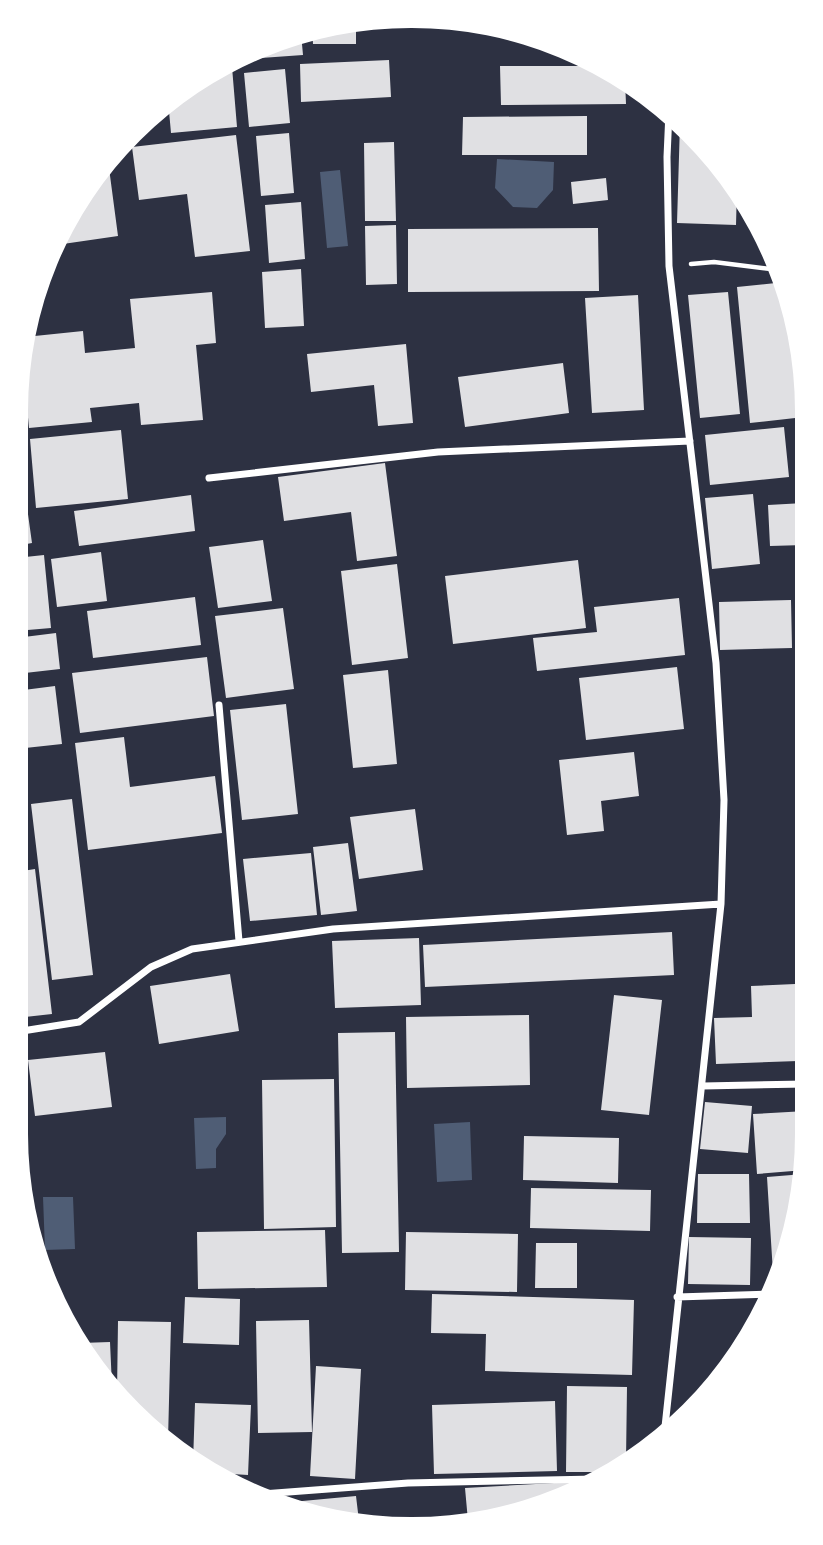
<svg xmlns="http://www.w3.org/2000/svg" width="823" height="1545" font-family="Lora,serif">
<rect width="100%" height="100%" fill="#2d3142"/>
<path fill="#4f5d75" d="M497 159 554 162 553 190 537 208 513 207 495 188Z
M340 170 348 246 327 248 320 172Z
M226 1117V1134L216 1149V1168L196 1169 194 1118Z
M470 1122 472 1180 437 1182 434 1124Z
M43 1197H73L75 1249 45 1250Z"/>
<path fill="#e0e0e3" d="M356 26V44H313L312 29Z
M301 33 303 55 248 59Z
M389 60 391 97 301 102 300 64Z
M500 66H601L609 69 625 80 626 104 501 105Z
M232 67 237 127 171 133 168 100 170 98Z
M285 69 290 123 249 127 244 73Z
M587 116V155H462L463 117Z
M680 123 737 187 736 225 677 223Z
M289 133 294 193 261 196 256 136Z
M236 135 250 251 195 257 187 194 139 200 132 147Z
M394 142 396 221H365L364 143Z
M109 168 118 236 56 245 69 214Z
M606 178 608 200 573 204 571 182Z
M301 202 305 259 269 263 265 205Z
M396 225 397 284 366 285 365 226Z
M598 228 599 291 408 292V229Z
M301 269 304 326 265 328 262 272Z
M785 282 797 331 804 417 750 423 737 287Z
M212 292 216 343 196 345 203 420 141 425 139 403 90 408 92 422 29 428 22 354 25 337 83 331 85 353 135 348 130 299Z
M728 292 740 414 700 418 688 295Z
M638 295 644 410 592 413 585 298Z
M406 344 413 423 378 426 374 385 311 392 307 354Z
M563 363 569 413 465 427 458 377Z
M784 427 789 477 710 485 705 435Z
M121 430 128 499 36 508 30 439Z
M385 463 397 556 357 561 351 512 284 521 278 477Z
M753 494 760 564 712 569 705 498Z
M191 495 195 531 79 546 74 511Z
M804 503V545L770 546 768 505Z
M27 507 32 543 16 546V508Z
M263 540 272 601 218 608 209 547Z
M101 552 107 601 57 607 51 559Z
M44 555 51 628 16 631V558Z
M578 560 586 628 453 644 445 576Z
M397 564 408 658 352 665 341 571Z
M195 597 201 645 93 658 87 611Z
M679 598 685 655 537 671 533 638 597 632 594 607Z
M791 600 792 648 720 650 719 602Z
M283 608 294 689 226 698 215 616Z
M56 633 60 669 16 674V638Z
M207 657 214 716 80 733 72 673Z
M677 667 684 729 586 740 579 678Z
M388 670 397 764 353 768 343 675Z
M55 686 62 744 16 749V691Z
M286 704 298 814 242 820 230 710Z
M124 737 130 787 215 776 222 833 88 850 75 743Z
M634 752 639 796 601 801 604 831 567 835 559 760Z
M72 799 93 975 52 980 31 804Z
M415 809 423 870 359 879 350 817Z
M348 843 357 911 321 915 313 847Z
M311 853 317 915 250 921 243 859Z
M35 869 52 1014 16 1018V872Z
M672 932 674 975 425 987 423 945Z
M419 938 421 1005 335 1008 332 941Z
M230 974 239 1031 159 1044 150 986Z
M795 984 798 1061 716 1064 714 1018 752 1017 751 986Z
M614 995 662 1000 649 1115 601 1110Z
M529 1015 530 1085 407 1088 406 1017Z
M395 1032 399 1252 342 1253 338 1033Z
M105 1052 112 1107 35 1116 28 1060Z
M334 1079 336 1227 264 1229 262 1080Z
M705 1102 752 1106 748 1153 700 1149Z
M806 1111 805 1170 757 1174 753 1114Z
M524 1136 619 1138 618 1183 523 1180Z
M698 1174H749L750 1223H697Z
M804 1174 794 1236 779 1272 773 1273 767 1177Z
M531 1188 651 1190 650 1231 530 1228Z
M325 1230 327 1287 198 1289 197 1232Z
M406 1232 518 1234 517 1292 405 1290Z
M689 1237 751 1238 750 1285 688 1284Z
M536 1243H577V1288H535Z
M432 1294 634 1300 632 1375 485 1371 486 1334 431 1333Z
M185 1297 240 1299 239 1345 183 1343Z
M309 1320 312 1432 258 1433 256 1321Z
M118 1321 171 1322 168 1440 117 1393Z
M110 1342 112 1386H110L98 1375 81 1343Z
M316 1366 361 1369 355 1479 310 1476Z
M567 1386 627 1387 626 1460 606 1472H566Z
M555 1401 557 1471 434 1474 432 1405Z
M195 1403 251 1405 248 1475 216 1473 193 1463Z
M591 1481 563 1499 468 1521 465 1488Z
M356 1496 359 1521 309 1516 281 1503Z"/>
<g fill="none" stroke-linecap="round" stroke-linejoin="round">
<path stroke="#fff" stroke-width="4.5" d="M691 264 714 262 779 270"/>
<path stroke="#fff" stroke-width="7" d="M209 478 438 452 690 441
M219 705 239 941
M16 1032 79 1022 151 967 192 949 333 929 721 904
M703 1086 806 1084
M677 1297 770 1294
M664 1436 721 904 724 800 716 663 669 266 667 157 669 112
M262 1494 408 1483 596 1479"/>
</g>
<path d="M0 0H823V1545H0ZM411 28H412A383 383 0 0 1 795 411V1134A383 383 0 0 1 412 1517H411A383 383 0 0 1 28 1134V411A383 383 0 0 1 411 28Z" fill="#fff" fill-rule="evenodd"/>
</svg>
